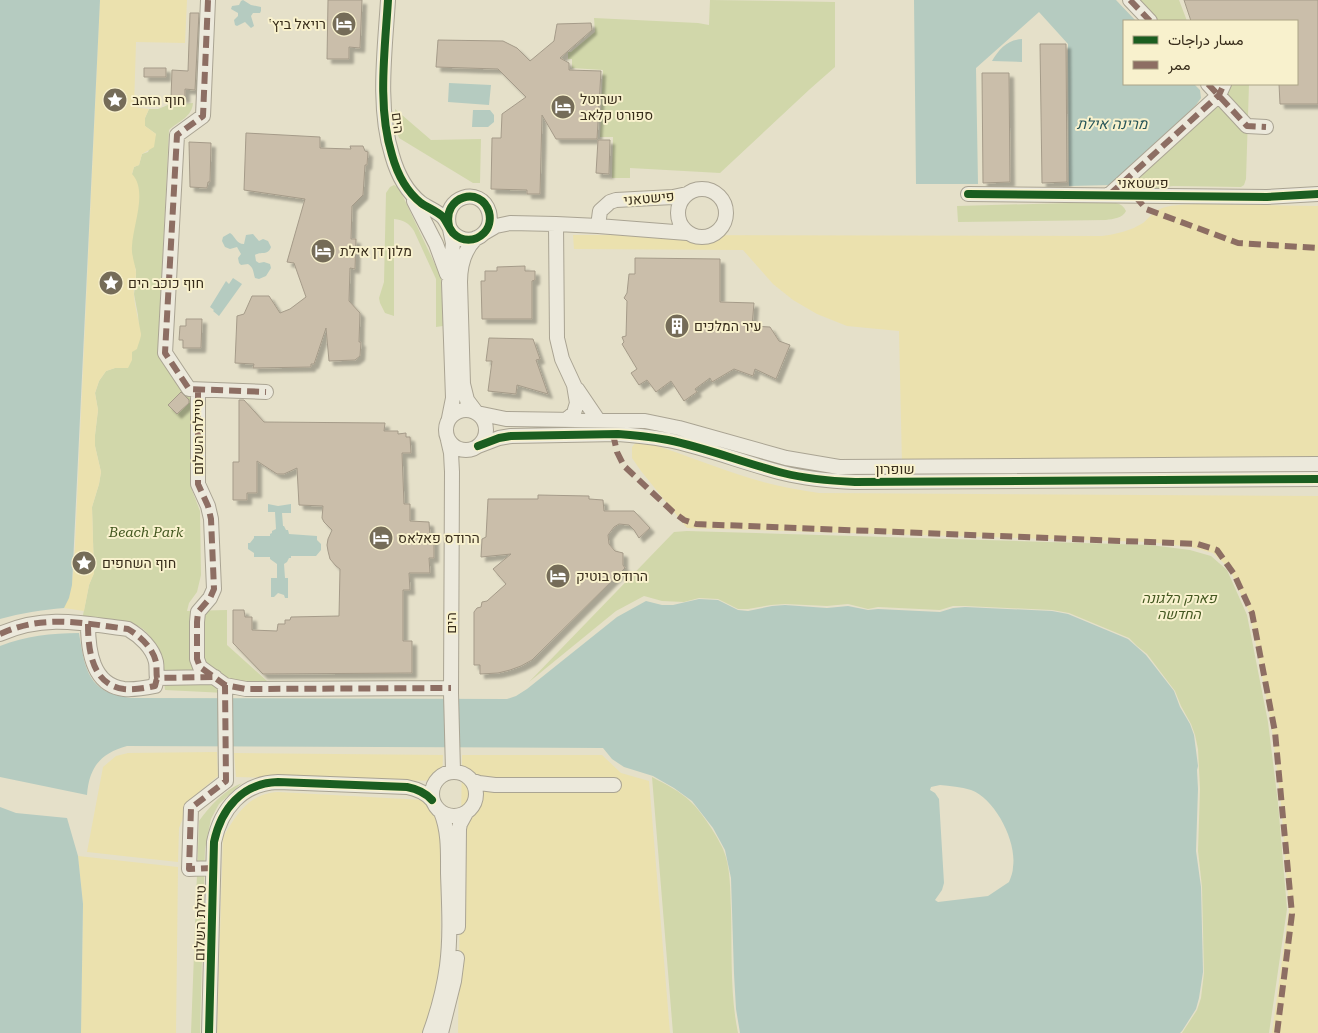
<svg xmlns="http://www.w3.org/2000/svg" width="1318" height="1033" font-family="'Roboto Serif',Vazirmatn,Heebo,serif">
<defs>
<filter id="shadow"><feDropShadow dx="4.5" dy="4.5" stdDeviation="1" flood-color="#0004"/></filter>
</defs>
<rect width="100%" height="100%" fill="#e5e0c9"/>
<path fill="#d1d7aa" d="M710 0 835 2V67L810 89 720 173 630 168V178H612L613 137H600L603 70 572 68V59H568V52H571L595 32 594 18 698 23 709 25Z
M1137 0H1179L1187 21H1157Z
M1217 84H1249L1246 179 1244 185 1241 187 1173 186 1164 187 1151 194 1125 191 1218 106 1220 97Z
M193 103C192 117 179 121 169 130L158 350 194 398 191 475 192 490 200 511 201 575 197 592 189 603 187 611 227 610V645L267 681 268 695 165 690C163 669 160 640 140 627 129 621 96 621 82 620L89 585 94 573 92 507 99 484 101 472 95 446V435L98 410 95 393 99 381 106 371 115 368 128 367 132 351 141 335 139 329 138 315 134 294 136 281V270L133 262 131 247 133 232 132 174 134 167 139 165 142 154 148 152 156 134 145 126V118L149 109H158L168 105Z
M395 109 431 140 481 139 480 183H473L399 138 396 129Z
M394 185 399 188 441 277 443 326 436 327V279L414 231C409 223 404 220 394 219V316L385 313 380 303 379 298 384 282 386 193 390 187Z
M1104 202C1113 202 1122 202 1126 211 1123 218 1113 219 1106 220L958 222 957 206Z
M687 531 1150 545 1190 550 1211 556 1227 570 1247 615 1268 722 1278 803 1287 909 1269 1033H1182L1197 1010 1201 998 1204 973 1202 887 1198 851 1200 789 1198 749 1195 735 1191 724 1181 706 1175 691 1147 654 1137 646 1129 638 1069 613 1052 610 965 606H953L940 610 878 607 868 609 848 604 827 606 785 604 771 605 748 609H738L718 599 699 598 684 602 662 601 644 596 616 611 529 682 674 532Z
M652 777C665 784 680 791 691 802 701 811 718 837 723 849 731 867 730 891 731 910 732 949 730 995 738 1033H673Z
M242 783 219 804 211 819 205 849 200 1033H191L199 821C210 806 224 790 242 783Z"/>
<path fill="#ebe1ae" d="M100 0H187L185 43 136 42 134 107 149 109 145 118V126L156 134 154 147 142 154 139 165 134 167 132 174C148 191 133 225 132 246 131 255 135 263 136 272 136 280 133 288 134 296 135 308 139 321 141 334 141 338 138 345 137 349L132 352V360L128 368H115L106 371 99 381 95 393 98 410 95 435V446L101 472 99 484 92 507 94 573 89 585 84 611 64 608C70 594 72 582 74 567Z
M1196 204 1318 206V456L902 464 899 331 847 326 817 314 793 300 773 284 743 250 574 249 573 235 1102 236C1117 234 1130 231 1143 223 1148 219 1152 213 1158 210 1169 204 1184 205 1196 204Z
M638 440C673 450 706 464 740 475 766 484 793 489 819 493L1318 496V1033H1272L1289 909 1281 803 1271 722 1250 614 1229 568 1213 553 1191 547 1150 542 687 528 641 471 632 458V447Z
M217 752 218 776 199 792 189 804 179 828 178 862 87 852 103 767 116 756 128 753Z
M234 753 443 755 442 781 236 777Z
M462 755H602L621 773 649 781 670 1033H458Z
M278 792 441 801 440 1033H217L223 837C237 814 248 794 278 792Z
M78 856 178 867 176 1033H81L83 904Z"/>
<path fill="#b5cbc0" fill-rule="evenodd" d="M0 0H100L72 585 69 598 64 608C42 610 21 613 0 619Z
M243 0 251 5 261 7V11L260 13H253L251 16 254 26 251 28 245 22 237 26 235 25 234 20 238 16V13L231 9 232 6 239 5 241 1Z
M914 0H1116L1136 21H1124V84H1194L1200 90 1201 98 1196 105 1112 185 1069 186 1068 44 1039 12 976 68 978 184H916Z
M1022 39V62L992 61C999 49 1007 40 1022 39Z
M449 83 491 85 489 105 448 102Z
M473 110H490L494 115V122L488 127H472Z
M230 233C236 237 236 244 244 244L246 235 253 234 259 241 263 239 268 241 271 247C268 256 261 251 255 255L256 261 259 263 264 262 270 264 271 268 266 276 259 279 255 278C253 272 254 268 248 264L241 265 239 263 238 258 241 254 237 247 230 249 225 247 222 241 223 237Z
M233 278 242 284 219 316 213 311 214 310 210 307 226 281 229 284Z
M268 504 278 506 291 504V513H282L283 526H284L286 530H288L289 534 317 536V540L321 544V550L316 556H291V558H289L287 562 284 564 285 578H288V598H285L284 595 278 593 274 597H271V578H277V564L270 559V557H254V553L248 549V543H250L254 538V536H270V534L272 533V531L276 529 275 512H268Z
M699 599 718 600 738 610 748 611 772 606 785 605 827 608 848 606 868 610 878 609 940 612 953 608 965 607 1052 611 1068 614 1128 639 1146 655 1174 691 1180 707 1190 724 1194 735 1198 766 1197 770 1198 789 1196 851 1201 887 1203 972 1199 998 1196 1009 1182 1031 1180 1033H740L736 1009 734 974 731 878 725 850 713 828 692 801 674 788 653 776 624 767 612 759 603 748 127 746C101 753 89 767 87 795L0 777V646C26 636 51 633 79 633 85 670 88 693 131 698L507 699 516 696 527 689 617 617 646 601 662 605H673ZM940 785C950 786 961 787 971 790 995 799 1017 841 1013 867 1013 872 1011 877 1009 882L988 896 938 902 935 900 942 890 944 883 939 799 935 793 930 790 931 787Z
M0 807 16 813 67 818 78 856 83 904 81 1033H0Z"/>
<path fill="#cabeaa" stroke="#a59b89" filter="url(#shadow)" d="M328 0H362L360 48 349 47V59H327Z
M1184 0H1318V104H1280L1279 84H1297V21H1191Z
M190 13H199L195 90 185 89V98H171L172 70 188 71Z
M591 23 592 30 560 58 569 63V70L601 71 597 139H556L542 115 540 194H527V190L491 189 492 138H501L502 114 526 97 498 69 436 67 438 40 503 41 517 48 530 61 554 41 557 24Z
M1040 44H1066L1067 182 1042 183Z
M144 68H166V77H144Z
M982 73H1009L1010 182 983 183Z
M246 133 320 137V148L351 149 350 146H363L365 151 368 152 367 165H365L363 195 352 206 351 239H356L355 269 350 268 349 301 360 313 359 342H361L360 356 355 360 329 361 326 328 314 364H311V367L253 368 254 364 235 363 237 316 244 314 252 296H269L280 313 290 309 306 297 294 263 287 262 305 199 244 190Z
M598 140H610L609 174 596 173Z
M189 142 211 143 210 182H208L207 188 190 187Z
M635 258 720 259V302L754 303 752 326 770 327 779 341 790 345 776 379 755 369 753 376 734 369 712 382 710 378 695 389 697 392 684 401 671 381 656 392 647 380 639 385 631 373 637 369 622 344 624 342 622 337 626 336 627 301 624 298 627 293 629 274H635Z
M525 266V271H535V280L532 281V319H482L481 281H485V271H497V267Z
M186 319H202L201 348H183V340H179L180 326H186Z
M489 338 533 339 540 359 536 360 548 394 517 385 516 394 488 391 492 361H486Z
M181 392 189 400V403L177 414 168 405Z
M239 400H244L264 422 385 423 384 431H398V434L406 433V437H410L411 453H402L404 504H410V521L429 522 430 536H434V558H429L430 573H409L410 590H403V641H412V673L263 674 233 643V610H244L245 617H252V630L277 631 278 624H285V620H290L291 617 339 616 340 569 336 566 330 559 328 551 327 545 328 539 332 530 324 522 322 518 323 506 299 505 297 468 284 474H277L257 461V493H247V500H233V462H239Z
M538 495 589 496V499L603 500 604 511H634L650 528 639 538 634 530 629 525 619 524 614 527 608 535 609 544 615 551 623 553V565L625 568 532 660 521 666 510 670 498 673 480 674V665H474V612L477 608 481 607 482 602 487 601 506 584 493 569 511 554 481 557 482 539 486 537 488 499H538Z"/>
<g fill="none" stroke-linecap="round" stroke-linejoin="round">
<defs>
<path id="minor" d="M208 0 203 116 177 135 165 353 189 389 266 392
M388 0C385 50 377 107 392 155 397 173 406 191 421 203 428 208 437 211 443 217 447 222 449 228 453 233 462 242 475 242 484 233 489 228 491 220 489 212 481 185 442 196 449 226
M1130 0 1150 21
M1208 84 1247 126 1266 127
M678 213a24 24 0 1 1 48 0a24 24 0 1 1-48 0Z
M687 194 673 197 616 200 610 202 600 211 598 226 687 233
M968 194 1267 197 1318 194
M1109 195 1219 95 1224 84
M414 201 436 244 447 274
M556 224 557 338 562 359 574 385 577 403 574 413 566 420
M484 233 496 226 510 223 556 224 598 226
M577 389 598 420
M198 390V484L208 506 211 519 214 589 210 598 198 612 197 622V659L200 667 225 685 246 689 451 688
M446 430a20 20 0 1 1 40 0a20 20 0 1 1-40 0Z
M476 412 467 400 463 384 460 282C460 265 464 250 476 238
M477 413 506 419 645 421 679 428 786 458 839 467 1318 464
M449 418 453 398 449 283 453 243 450 229
M448 440 451 453 452 472 451 693 453 771
M478 446 499 438 511 436 618 434C635 435 651 437 668 440 707 448 744 463 783 473 807 479 831 481 855 482L1318 479
M88 624C88 650 92 685 124 689 135 690 145 688 155 686L157 678
M0 634C44 614 82 623 128 629 140 636 153 648 156 662 157 667 156 673 157 678L215 677
M432 794a22 22 0 1 1 44 0a22 22 0 1 1-44 0Z
M471 780 479 783 495 785H614
M213 868 189 869 191 808 226 781 225 685
M458 927 459 829 460 824 466 813
M209 1033 214 842C221 809 242 783 278 782L407 787C417 789 425 792 432 800
M430 1033C438 1011 444 988 447 966 451 935 449 904 448 873 448 853 449 831 441 812
M441 1033 454 981 457 958"/>
</defs>
<use href="#minor" stroke="#aaa493" stroke-width="16"/>
<use href="#minor" stroke="#ece9dc" stroke-width="14"/>
<path stroke="#8d6e63" stroke-width="6" stroke-dasharray="12 6" stroke-linecap="butt" d="M208 0 203 116 177 135 165 353 189 389 266 392
M1130 0 1150 21
M1208 84 1247 126 1266 127
M1109 195 1219 95 1224 84
M1135 196 1146 209 1238 243 1318 248
M198 390V484L208 506 211 519 214 589 210 598 198 612 197 622V659L200 667 225 685 246 689 451 688
M613 434 617 452 624 466 673 512 684 520 696 524 1198 544 1217 550 1234 574 1252 613 1275 732 1292 914 1277 1033
M88 624C88 650 92 685 124 689 135 690 145 688 155 686L157 678
M0 634C44 614 82 623 128 629 140 636 153 648 156 662 157 667 156 673 157 678L215 677
M213 868 189 869 191 808 226 781 225 685"/>
<defs>
<path id="cycleway" d="M388 0C385 50 377 107 392 155 397 173 406 191 421 203 428 208 437 211 443 217 447 222 449 228 453 233 462 242 475 242 484 233 489 228 491 220 489 212 481 185 442 196 449 226
M968 194 1267 197 1318 194
M478 446 499 438 511 436 618 434C635 435 651 437 668 440 707 448 744 463 783 473 807 479 831 481 855 482L1318 479
M209 1033 214 842C221 809 242 783 278 782L407 787C417 789 425 792 432 800"/>
</defs>
<use href="#cycleway" stroke="#f8f1cd" stroke-width="11"/>
<use href="#cycleway" stroke="#1b5e20" stroke-width="8"/>
</g>
<defs>
<symbol id="hotel-disc" viewBox="-11 -11 22 22"><circle r="9.5" fill="#756c58" stroke="#f8f1cd"/><path d="M-6-4.5h1.5V1H6V5H4.5V3h-9V5H-6ZM-4 0a1.8 1.8 0 1 1 3.6 0ZM.5 0V-2.5h3Q6-2.5 6 0Z" fill="#fff"/></symbol>
<symbol id="sight-disc" viewBox="-11 -11 22 22"><circle r="9.5" fill="#756c58" stroke="#f8f1cd"/><path d="M0-6L1.8-2.2L6-1.7L2.9 1.2L3.7 5.4L0 3.3L-3.7 5.4L-2.9 1.2L-6-1.7L-1.8-2.2Z" fill="#fff"/></symbol>
<symbol id="building-disc" viewBox="-11 -11 22 22"><circle r="9.5" fill="#756c58" stroke="#f8f1cd"/><path d="M-4-6H4V6H1V3H-1V6H-4ZM-2.5-4.3h1.7v1.8h-1.7ZM.8-4.3h1.7v1.8H.8ZM-2.5-1h1.7V.8h-1.7ZM.8-1h1.7V.8H.8Z" fill="#fff"/></symbol>
</defs>
<g fill-rule="evenodd">
<use href="#hotel-disc" x="330" y="10" width="28" height="28"/>
<use href="#sight-disc" x="101" y="86" width="28" height="28"/>
<use href="#hotel-disc" x="549" y="93" width="28" height="28"/>
<use href="#hotel-disc" x="309" y="237" width="28" height="28"/>
<use href="#sight-disc" x="97" y="269" width="28" height="28"/>
<use href="#building-disc" x="663" y="312" width="28" height="28"/>
<use href="#hotel-disc" x="367" y="524" width="28" height="28"/>
<use href="#sight-disc" x="70" y="549" width="28" height="28"/>
<use href="#hotel-disc" x="544" y="562" width="28" height="28"/>
</g>
<g text-anchor="middle" stroke-width="4" stroke-linejoin="round" paint-order="stroke">
<g font-size="14" fill="#382d1b" stroke="#f8f1cd" text-anchor="start">
<text x="326" y="29" text-anchor="end">'רויאל ביץ</text>
<text x="580" y="104">ישרוטל<tspan x="580" dy="16">ספורט קלאב</tspan></text>
<text x="132" y="105">חוף הזהב</text>
<text x="340" y="256">מלון דן אילת</text>
<text x="128" y="288">חוף כוכב הים</text>
<text x="694" y="331">עיר המלכים</text>
<text x="398" y="543">הרודס פאלאס</text>
<text x="102" y="568">חוף השחפים</text>
<text x="576" y="581">הרודס בוטיק</text>
</g>
<g font-size="14" fill="#382d1b" stroke="#f8f1cd">
<text transform="translate(398 123) rotate(83)" y="5">הים</text>
<text x="1143" y="188">פישטאני</text>
<text transform="translate(649 198) rotate(-5)" y="5">פישטאני</text>
<text transform="translate(198 437) rotate(-90)" y="5">טיילת השלום</text>
<text x="895" y="474">שופרון</text>
<text transform="translate(451 623) rotate(-90)" y="5">הים</text>
<text transform="translate(200 923) rotate(-89)" y="5">טיילת השלום</text>
</g>
<g font-size="14" font-style="italic" fill="#435720" stroke="#f8f1cd">
<text x="146" y="537">Beach Park</text>
<text x="1179" y="603">פארק הלגונה<tspan x="1179" dy="16">החדשה</tspan></text>
</g>
<g font-size="15" font-style="italic" fill="#29575a" stroke="#f8f1cd">
<text x="1112" y="129">מרינה אילת</text>
</g>
</g>
<rect x="1123" y="20" width="175" height="65" fill="#f8f1cd" stroke="#aba386"/>
<rect x="1133" y="36" width="25" height="8" fill="#1b5e20" stroke="#aba386"/>
<text x="1168" y="45" font-size="15" fill="#382d1b">مسار دراجات</text>
<rect x="1133" y="61" width="25" height="8" fill="#8d6e63" stroke="#aba386"/>
<text x="1168" y="70" font-size="15" fill="#382d1b">ممر</text>
</svg>
